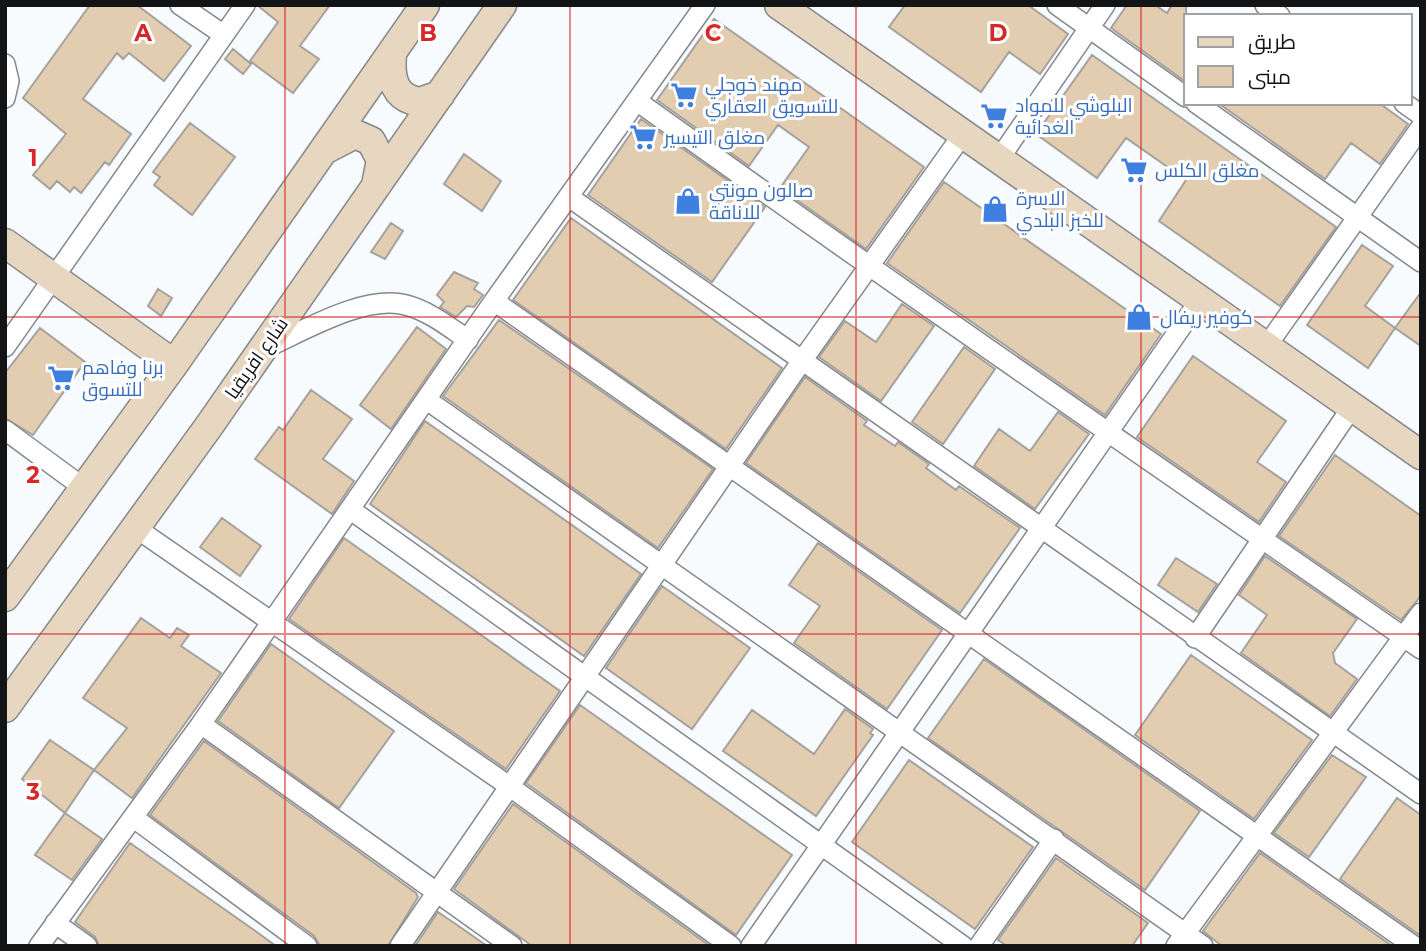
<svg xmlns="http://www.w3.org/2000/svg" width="1426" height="951" font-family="Montserrat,Cairo,sans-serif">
<rect width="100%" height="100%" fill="#f8fbfe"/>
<path fill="#e3cdb0" stroke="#a4a19e" stroke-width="2" d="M90 5H137L191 46 164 81 129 53 123 59 117 53 83 99 131 134 109 165 105 162 81 193 74 187 70 192 57 181 50 189 33 175 66 134 23 98Z
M257 5H330L300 46 319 59 293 93 250 61 278 22Z
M905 5H1028L1068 34 1040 74 1009 52 981 92 889 27Z
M1127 5H1155L1167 13 1172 5H1186V82L1111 28Z
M714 19 924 167 866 249 780 188 809 147 778 125 749 166 657 100Z
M233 49 251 64 243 74 225 59Z
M1092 55 1336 227 1280 306 1159 221 1186 180 1126 138 1097 178 1036 134Z
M1218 103H1379L1408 124 1380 164 1351 143 1325 179Z
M641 119 765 207 712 282 588 195Z
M190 123 235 157 192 215 154 185 160 177 153 172Z
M464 154 501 181 482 211 444 184Z
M944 182 1161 334 1105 415 887 263Z
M571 218 782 368 726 449 513 300Z
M391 223 403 231 385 259 371 252Z
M1362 245 1393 266 1365 306 1395 328 1368 368 1307 325Z
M454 272 478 283 474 289 483 295 474 307 467 306 456 317 440 307 444 302 437 295Z
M158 289 172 298 161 316 148 306Z
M1421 292V346L1395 328Z
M902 304 934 326 881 401 819 357 845 321 876 342Z
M499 320 713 469 658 548 443 396Z
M417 327 446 349 391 429 360 405Z
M40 328 85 362 33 435 5 418V373Z
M964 347 995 369 943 444 912 422Z
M1193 356 1286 421 1257 462 1286 482 1259 522 1137 437Z
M805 377 867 421 864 425 895 446 898 442 929 464 926 468 956 490 959 486 1020 528 960 613 746 463Z
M311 390 352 419 323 459 354 481 332 514 255 459 279 427 283 430Z
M1058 412 1089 434 1035 509 974 466 999 429 1030 451Z
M425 421 641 574 584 656 370 504Z
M1335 455 1421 516V596L1401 620 1279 536Z
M222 518 261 546 240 576 200 547Z
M344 538 560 691 506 769 289 619Z
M818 543 942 630 887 709 794 643 820 606 789 585Z
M1265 556 1357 619 1333 653 1335 663 1357 679 1330 716 1241 653 1267 615 1239 595Z
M1176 558 1217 584 1198 612 1158 585Z
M662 586 750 648 692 729 606 668Z
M141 618 170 638 177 628 189 635 181 646 221 673 132 798 94 770 127 728 83 698Z
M271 644 394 731 339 808 218 721Z
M1191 655 1312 740 1254 819 1135 735Z
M984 659 1200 811 1145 890 928 738Z
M580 705 792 855 736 935 526 783Z
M845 709 873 729 870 733 873 735 816 816 723 751 752 710 814 754Z
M50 740 94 770 65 813 22 779Z
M204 741 416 893 418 897 388 946H320L314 936 150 815Z
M1332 755 1366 777 1309 857 1274 833Z
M909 760 1033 847 975 929 852 842Z
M1397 798 1421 815V936L1340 879Z
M513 804 710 946H532L521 938 454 889Z
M65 813 102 839 72 880 35 855Z
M130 843 254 930 276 946H99L95 937 75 922Z
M1260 853 1392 946H1222L1213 939 1203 931Z
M1056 858 1148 923 1132 946H1007L998 940Z
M438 912 460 927 487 946H415Z"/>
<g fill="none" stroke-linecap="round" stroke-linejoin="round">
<defs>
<path id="street" d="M180 5 224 35
M1057 5 1186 97
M1265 5 1280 16
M5 64 9 81 5 98
M637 101C896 287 1159 467 1421 649
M1196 103 1421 262
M1404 103 1421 115
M999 159 1105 5
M569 197 1421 794
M494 301 1414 946
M5 347 245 5
M1266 347 1421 127
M263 349C302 332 364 294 406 305 429 311 449 327 468 340
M427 400 1203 946
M5 430 84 488
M351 510 963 946
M136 528 509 786 731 946
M1195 638 1352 407
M201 724 512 946
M134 818 307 946
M55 923 87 946
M39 946 201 724 494 301 705 5
M400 946 801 362 963 134
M751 946 1200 300
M979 946 1054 839
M1176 946 1421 613"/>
<path id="secondary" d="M779 5 1421 455
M392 54C390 77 393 98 420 102L440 95
M326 149 355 134 371 141 381 160 376 185
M5 243 174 364
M5 597 174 364 425 5
M5 708 209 426 502 5"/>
</defs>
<use href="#street" stroke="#85878a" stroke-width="22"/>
<use href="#secondary" stroke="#85878a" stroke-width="31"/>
<use href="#street" stroke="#fff" stroke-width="19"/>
<use href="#secondary" stroke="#e8d7c0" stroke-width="28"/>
</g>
<path fill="none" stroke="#d62828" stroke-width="2" stroke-opacity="0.55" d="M285 5V946M570 5V946M856 5V946M1141 5V946M5 317H1421M5 634H1421"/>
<defs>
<symbol id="supermarket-bare" viewBox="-9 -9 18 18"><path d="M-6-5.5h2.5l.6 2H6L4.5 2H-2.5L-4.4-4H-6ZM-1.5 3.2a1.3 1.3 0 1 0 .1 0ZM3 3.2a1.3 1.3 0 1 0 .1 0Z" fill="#3f7fe0" stroke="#fff" stroke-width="2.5" paint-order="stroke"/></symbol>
<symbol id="shop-bare" viewBox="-9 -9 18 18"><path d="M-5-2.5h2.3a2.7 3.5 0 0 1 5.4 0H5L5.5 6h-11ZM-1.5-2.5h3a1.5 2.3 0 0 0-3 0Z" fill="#3f7fe0" stroke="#fff" stroke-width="2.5" paint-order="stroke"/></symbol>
</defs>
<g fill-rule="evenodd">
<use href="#supermarket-bare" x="665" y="76" width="38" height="38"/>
<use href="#supermarket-bare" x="975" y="97" width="38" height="38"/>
<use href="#supermarket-bare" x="624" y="118" width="38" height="38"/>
<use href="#supermarket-bare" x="1115" y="151" width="38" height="38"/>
<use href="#shop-bare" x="669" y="182" width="38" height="38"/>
<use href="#shop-bare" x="976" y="190" width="38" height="38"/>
<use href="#shop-bare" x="1120" y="298" width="38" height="38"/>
<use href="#supermarket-bare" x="42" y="359" width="38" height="38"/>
</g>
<g text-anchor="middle" stroke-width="6" stroke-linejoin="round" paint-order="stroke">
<g font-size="19" fill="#366cbe" stroke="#fff" text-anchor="start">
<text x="705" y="91">مهند خوجلي<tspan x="705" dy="22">للتسويق العقاري</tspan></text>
<text x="1015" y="112">البلوشي للمواد<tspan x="1015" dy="22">الغدائية</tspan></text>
<text x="664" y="144">مغلق التيسير</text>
<text x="1155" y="177">مغلق الكلس</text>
<text x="709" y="197">صالون مونتي<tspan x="709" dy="22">للاناقة</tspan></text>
<text x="1016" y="205">الاسرة<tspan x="1016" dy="22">للخبز البلدي</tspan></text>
<text x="1160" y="324">كوفير ريفال</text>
<text x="82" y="374">برنا وفاهم<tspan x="82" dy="22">للتسوق</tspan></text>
</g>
<g font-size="19" fill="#131415" stroke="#fff">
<text transform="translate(256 358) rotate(-55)" y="7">شارع افريقيا</text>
</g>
</g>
<g font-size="23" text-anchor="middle" font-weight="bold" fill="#d62828" stroke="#fff" stroke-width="6" stroke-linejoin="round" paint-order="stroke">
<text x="143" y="41">A</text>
<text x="428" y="41">B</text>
<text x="713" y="41">C</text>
<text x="998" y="41">D</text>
<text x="33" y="166">1</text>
<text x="33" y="483">2</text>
<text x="33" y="800">3</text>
</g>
<rect width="1426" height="951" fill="none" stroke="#131415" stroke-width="14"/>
<rect x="1184" y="14" width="228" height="91" fill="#ffffff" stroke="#a1a1a1" stroke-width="2"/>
<rect x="1198" y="37" width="35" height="10" fill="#e8d7c0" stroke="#a1a1a1" stroke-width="2"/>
<text x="1248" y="49" font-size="21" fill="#131415">طريق</text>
<rect x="1198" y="66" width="35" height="21" fill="#e3cdb0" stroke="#a1a1a1" stroke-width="2"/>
<text x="1248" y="84" font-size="21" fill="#131415">مبنى</text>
</svg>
